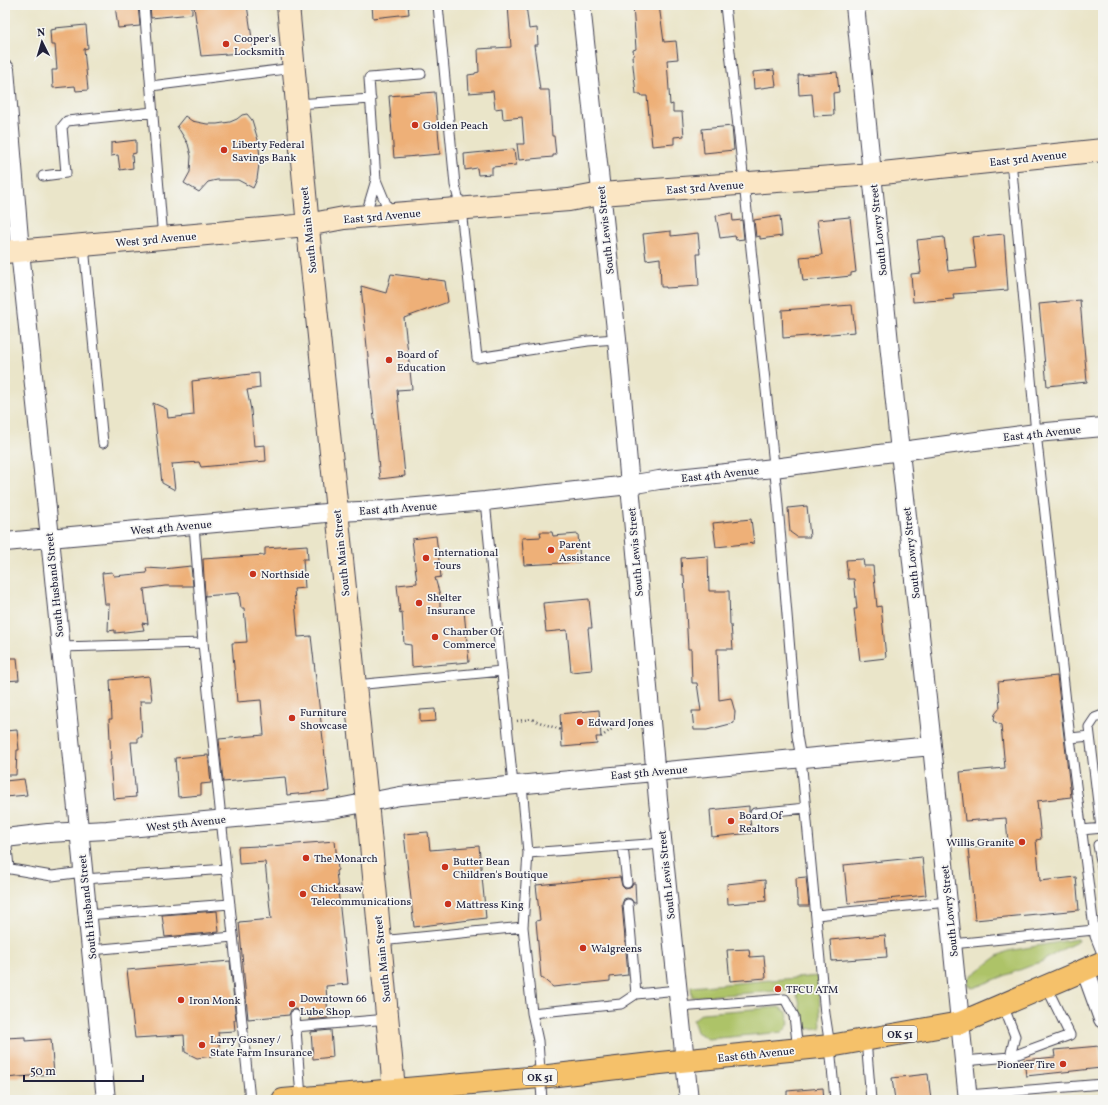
<svg xmlns="http://www.w3.org/2000/svg" width="1108" height="1105" font-family="Vollkorn,serif">
<rect width="100%" height="100%" fill="#f6f6f2"/>
<filter id="ink" filterUnits="userSpaceOnUse"><feTurbulence type="fractalNoise" baseFrequency=".025" numOctaves="2"/><feDisplacementMap in="SourceGraphic" scale="8" xChannelSelector="R" yChannelSelector="G"/><feConvolveMatrix kernelMatrix="1 2 1 2 8 2 1 2 1" color-interpolation-filters="sRGB"/></filter>
<filter id="wash" filterUnits="userSpaceOnUse"><feTurbulence type="fractalNoise" baseFrequency=".012" numOctaves="4" result="noise"/><feDisplacementMap in="SourceGraphic" scale="16" xChannelSelector="R" yChannelSelector="G"/><feGaussianBlur stdDeviation="0.9" result="paint"/><feColorMatrix in="noise" values="0 0 0 0 0 0 0 0 0 0 0 0 0 0 0 0 0 1.4 0 .05"/><feComposite in="paint" operator="in"/></filter>
<g filter="url(#wash)">
<rect width="100%" height="100%" fill="#eae5c9"/>
<path fill="#adc368" stroke="#687252" d="M1076 939H1078L1079 941 1061 950 1043 961 973 988 968 984V978L998 956 1008 951Z
M818 976 821 1028 804 1029 799 1000 794 990 692 997 691 987Z
M779 1007 787 1012 789 1024 783 1032 708 1039 697 1032 693 1020 702 1013Z"/>
<g id="blocks">
<path fill="#eeb078" d="M115 5H138L140 26 118 28Z
M150 5H192V14L151 18Z
M214 5H247L254 52 201 56 194 7Z
M372 5H408L409 14 373 18Z
M508 5H526L529 29 537 28 538 45H534L540 90H549L552 136H554L556 155H553V157L519 160 517 144H524L522 117 503 119 502 108 495 109 493 91 469 93 468 75 475 74V73L479 72 478 49 511 47Z
M633 5H659L664 42 676 41 678 59 667 60 670 105 673 104V112H682L684 136 674 137V144L652 146 647 96H642L641 94H636L632 56H634L633 50 636 49Z
M86 25 88 48 84 49 88 90 76 91 75 86 53 88 52 70H57L55 45H51L50 30 56 29 55 28Z
M774 70 776 86 754 89 753 72Z
M837 72 839 92 833 93 834 115 814 116 812 94 799 95 798 75Z
M435 92 440 154 394 158 389 96Z
M247 114 252 120 258 140 260 157 257 179 253 188 238 180H217L208 182 199 192 184 183 190 172 191 156 188 144 177 126 185 116 192 121 207 124H217L230 122 237 119 242 115Z
M732 126 734 150 704 153 702 129Z
M136 140V153L132 154 133 168 120 170 118 155 111 156V143Z
M514 149 516 165 492 167V174L478 175 477 168 465 170 464 154Z
M732 213 733 221 742 220 744 239 736 240 735 236 720 238 716 216Z
M780 216 782 236 760 239V236L756 237 754 220Z
M850 217 856 272 851 273V276L803 281 800 257 822 255 817 220Z
M671 231V236L698 233 700 254H697L699 286 666 288V287H661L660 258 646 260 643 234Z
M1004 234 1008 290 953 294 954 299 913 302 911 274 921 273 917 240 944 237 948 271 976 268 972 237Z
M391 274 445 281 448 302 404 318 412 389 397 390 405 476 380 479 361 286 386 293Z
M1080 300 1087 382 1047 386 1039 304Z
M852 305 855 332 783 338 782 310Z
M259 373 260 388 247 390 251 410 254 446 265 445 266 461 201 467 199 462 172 464 175 490 162 483 153 403 167 409 168 418 194 415 192 381Z
M807 506 810 537H797L790 532 788 508Z
M751 519 754 543 716 547 713 523Z
M540 532H552L553 536 578 534 580 562 524 565 522 538 541 537Z
M436 536 441 577 435 578 440 595V613L464 611 469 662 412 667 411 645 404 644 402 612 400 613 397 585 417 583 412 539Z
M307 545 308 559H303L305 588 294 589 298 637 311 636 329 791 287 795 285 777 223 782 219 739 264 735 261 700 237 702 232 643 247 642 244 608H241L239 593 205 596 203 559 265 555V548Z
M708 556 709 591H729L730 625H731L733 649H717L719 700 731 698 735 712 734 723 707 730H694L692 711H701L697 683H692L691 649H688L684 575H682L681 558Z
M863 559 864 566H873L877 607 881 606 886 658 860 661 854 609H857L854 579H848L846 560Z
M191 566 193 586H165L144 589 148 624 142 623 144 630 115 633V630L108 631 109 604H105L102 573 112 572 114 576 147 573 146 568 163 569Z
M589 599 592 628H588L592 670 571 672 567 630 546 632 543 603Z
M5 658H17L19 680 5 681Z
M149 676 152 701H140L142 737H138V742H131L136 797 113 799 110 760H111L109 719H112L110 680Z
M1057 676 1071 797 1037 801 1041 839 1036 840 1040 881 1076 877 1079 910 975 920 968 848 1008 844 1006 818 965 821 960 772 1005 768 1001 725 995 722 994 719 995 714 1000 708 998 682Z
M435 709 436 721 420 722V710Z
M599 710 601 737H596L597 744 562 747 560 714Z
M17 730 19 750H17L16 775H5V731Z
M208 755 211 783 201 784V795L178 797 175 758Z
M24 779 27 795 5 797V781Z
M749 806V814L752 833 712 837 710 810Z
M428 832 430 850 479 846 486 918 414 927 404 834Z
M335 841 338 870 336 871 348 984 326 986 328 1018 310 1020 309 1013 301 1014 298 1010 295 1009 291 1010 289 1015 248 1019 239 922 271 919 265 862 239 864 238 847 258 846V847Z
M922 857 926 895 848 903 844 865Z
M620 877 622 886 625 889 630 888 633 883H635L636 903H634L631 899 627 898 624 899 622 904 628 975 610 977V981L553 987 541 977 536 921 540 920 536 885Z
M806 877 809 906H798V900H797L796 878Z
M765 880 766 901 728 904 727 884Z
M217 911 219 932 165 937 162 915Z
M885 935 887 957 832 961 830 940Z
M749 949 750 957 764 956 766 978 730 981 727 950Z
M230 961 236 1020H234L235 1031 218 1032 220 1055 197 1058 185 1052 184 1035 135 1038 127 970Z
M331 1030 333 1057 313 1059 311 1032Z
M25 1037V1041L51 1039 54 1074 5 1078V1038Z
M1099 1046 1101 1068 1026 1076 1024 1060 1055 1057 1054 1050Z
M928 1074 931 1100H895L892 1078Z
M823 1088 824 1100H787V1091Z"/>
</g>
</g>
<g filter="url(#ink)">
<use href="#blocks" fill-opacity="0" stroke="#403f50" stroke-width="1"/>
<g fill="none" stroke-linecap="round" stroke-linejoin="round">
<defs>
<path id="lane" d="M144 5 163 239
M438 5 455 185 461 209 477 358 588 341 617 339
M725 5 777 493 797 736 801 758 825 1014 830 1046 835 1100
M151 86 294 68
M297 104 371 99
M1011 160 1036 433 1070 738 1095 936 1103 956
M43 176 66 173 62 127 67 121 153 112
M392 214 386 204 376 180 369 78 421 74
M365 217 376 180
M84 246 103 443
M485 501 513 785
M194 525 203 643 250 1100
M61 647 203 643
M355 685 502 671
M1070 738 1090 736
M522 785 528 853 523 927 532 1013 538 1041 542 1100
M755 813 806 808
M1101 828 1089 727 1095 718 1103 715
M1081 830 1103 828
M6 837 9 868
M1103 845H1098L1103 872
M623 846 627 883
M528 853 662 843
M5 868 52 876 83 872
M84 879 226 869
M628 904 636 994
M87 915 230 904
M816 915 948 902
M380 941 523 927
M952 944 1094 930
M91 950 233 937
M1003 1005 1015 1036 1010 1057
M679 1007 785 999 794 1016 798 1050
M532 1013 621 1004 636 994 678 990
M295 1015 301 1098
M295 1027 388 1019
M866 1040 871 1100
M964 1061 1010 1057 1070 1035 1046 986
M968 1095 1103 1084"/>
<path id="street" d="M581 5 617 339 658 800 689 1100
M855 5 900 452 930 726 968 1100
M5 69 20 251 50 538 106 1100
M5 542 337 512 383 510 485 501 629 485 659 480 774 468 1036 433 1103 427
M5 838 48 833 107 830 333 809 400 796 932 746
M1085 969 1103 1019"/>
<path id="secondary" d="M288 5 310 249 367 802 395 1100
M5 252 307 225 344 218 569 200 601 194 873 174 1103 150"/>
<path id="highway" d="M283 1100 540 1077 660 1063 830 1046 960 1023 1103 962"/>
</defs>
<use href="#lane" stroke="#403f50" stroke-width="11"/>
<use href="#street" stroke="#403f50" stroke-width="20"/>
<use href="#secondary" stroke="#403f50" stroke-width="24"/>
<use href="#highway" stroke="#403f50" stroke-width="24"/>
<path stroke="#403f50" stroke-width="2.5" stroke-dasharray="1 3" stroke-linecap="butt" d="M517 721 531 719 561 730
M601 737 620 723"/>
<use href="#lane" stroke="#fff" stroke-width="9"/>
<use href="#street" stroke="#fff" stroke-width="18"/>
<use href="#secondary" stroke="#fbe6c4" stroke-width="22"/>
<use href="#highway" stroke="#f5c16b" stroke-width="22"/>
</g>
</g>
<g fill="#c8321e" stroke="#f6f6f2" stroke-width="1.5">
<circle cx="226" cy="44" r="4"/>
<circle cx="415" cy="125" r="4"/>
<circle cx="224" cy="150" r="4"/>
<circle cx="389" cy="360" r="4"/>
<circle cx="551" cy="550" r="4"/>
<circle cx="426" cy="558" r="4"/>
<circle cx="253" cy="574" r="4"/>
<circle cx="419" cy="603" r="4"/>
<circle cx="435" cy="637" r="4"/>
<circle cx="292" cy="718" r="4"/>
<circle cx="580" cy="722" r="4"/>
<circle cx="731" cy="821" r="4"/>
<circle cx="1022" cy="842" r="4"/>
<circle cx="306" cy="858" r="4"/>
<circle cx="445" cy="867" r="4"/>
<circle cx="303" cy="894" r="4"/>
<circle cx="448" cy="904" r="4"/>
<circle cx="583" cy="948" r="4"/>
<circle cx="778" cy="989" r="4"/>
<circle cx="181" cy="1000" r="4"/>
<circle cx="292" cy="1004" r="4"/>
<circle cx="202" cy="1045" r="4"/>
<circle cx="1063" cy="1064" r="4"/>
</g>
<g text-anchor="middle" stroke-width="3.5" stroke-linejoin="round" paint-order="stroke">
<g fill="#f6f6f2" stroke="#626272" stroke-width="1">
<rect x="883" y="1026" width="34" height="16" rx="3"/>
<rect x="523" y="1069" width="34" height="16" rx="3"/>
</g>
<g font-size="10" font-weight="bold" fill="#22223b">
<text x="900" y="1038">OK 51</text>
<text x="540" y="1081">OK 51</text>
</g>
<g font-size="11" fill="#22223b" stroke="#f6f6f2" text-anchor="start">
<text x="234" y="42">Cooper's<tspan x="234" dy="13">Locksmith</tspan></text>
<text x="423" y="129">Golden Peach</text>
<text x="232" y="148">Liberty Federal<tspan x="232" dy="13">Savings Bank</tspan></text>
<text x="397" y="358">Board of<tspan x="397" dy="13">Education</tspan></text>
<text x="559" y="548">Parent<tspan x="559" dy="13">Assistance</tspan></text>
<text x="434" y="556">International<tspan x="434" dy="13">Tours</tspan></text>
<text x="261" y="578">Northside</text>
<text x="427" y="601">Shelter<tspan x="427" dy="13">Insurance</tspan></text>
<text x="443" y="635">Chamber Of<tspan x="443" dy="13">Commerce</tspan></text>
<text x="300" y="716">Furniture<tspan x="300" dy="13">Showcase</tspan></text>
<text x="588" y="726">Edward Jones</text>
<text x="739" y="819">Board Of<tspan x="739" dy="13">Realtors</tspan></text>
<text x="1014" y="846" text-anchor="end">Willis Granite</text>
<text x="314" y="862">The Monarch</text>
<text x="453" y="865">Butter Bean<tspan x="453" dy="13">Children's Boutique</tspan></text>
<text x="311" y="892">Chickasaw<tspan x="311" dy="13">Telecommunications</tspan></text>
<text x="456" y="908">Mattress King</text>
<text x="591" y="952">Walgreens</text>
<text x="786" y="993">TFCU ATM</text>
<text x="300" y="1002">Downtown 66<tspan x="300" dy="13">Lube Shop</tspan></text>
<text x="189" y="1004">Iron Monk</text>
<text x="210" y="1043">Larry Gosney /<tspan x="210" dy="13">State Farm Insurance</tspan></text>
<text x="1055" y="1068" text-anchor="end">Pioneer Tire</text>
</g>
<g font-size="11" fill="#22223b" stroke="#f6f6f2">
<text transform="translate(1028 158) rotate(-6)" y="4">East 3rd Avenue</text>
<text transform="translate(705 187) rotate(-4)" y="4">East 3rd Avenue</text>
<text transform="translate(382 216) rotate(-5)" y="4">East 3rd Avenue</text>
<text transform="translate(308 230) rotate(-96)" y="4">South Main Street</text>
<text transform="translate(605 230) rotate(-96)" y="4">South Lewis Street</text>
<text transform="translate(878 230) rotate(-96)" y="4">South Lowry Street</text>
<text transform="translate(156 239) rotate(-5)" y="4">West 3rd Avenue</text>
<text transform="translate(1042 433) rotate(-6)" y="4">East 4th Avenue</text>
<text transform="translate(720 474) rotate(-6)" y="4">East 4th Avenue</text>
<text transform="translate(398 508) rotate(-4)" y="4">East 4th Avenue</text>
<text transform="translate(171 527) rotate(-5)" y="4">West 4th Avenue</text>
<text transform="translate(635 552) rotate(-95)" y="4">South Lewis Street</text>
<text transform="translate(341 553) rotate(-96)" y="4">South Main Street</text>
<text transform="translate(911 553) rotate(-96)" y="4">South Lowry Street</text>
<text transform="translate(54 585) rotate(-96)" y="4">South Husband Street</text>
<text transform="translate(649 772) rotate(-5)" y="4">East 5th Avenue</text>
<text transform="translate(186 823) rotate(-6)" y="4">West 5th Avenue</text>
<text transform="translate(666 875) rotate(-96)" y="4">South Lewis Street</text>
<text transform="translate(87 907) rotate(-96)" y="4">South Husband Street</text>
<text transform="translate(949 911) rotate(-96)" y="4">South Lowry Street</text>
<text transform="translate(382 959) rotate(-96)" y="4">South Main Street</text>
<text transform="translate(756 1054) rotate(-6)" y="4">East 6th Avenue</text>
</g>
</g>
<rect width="1108" height="1105" fill="none" stroke="#f6f6f2" stroke-width="20"/>
<g transform="translate(42 42) rotate(355)" stroke="#f6f6f2" stroke-width="3" paint-order="stroke">
<path d="M0-3L7 15L0 10L-7 15Z" fill="#22223b"/>
<text y="-6" font-size="11" font-weight="bold" text-anchor="middle" fill="#22223b">N</text>
</g>
<path d="M24 1075v6h119v-6" fill="none" stroke="#22223b" stroke-width="2"/>
<text x="30" y="1075" font-size="12" fill="#22223b" stroke="#f6f6f2" stroke-width="3" paint-order="stroke">50 m</text>
</svg>
